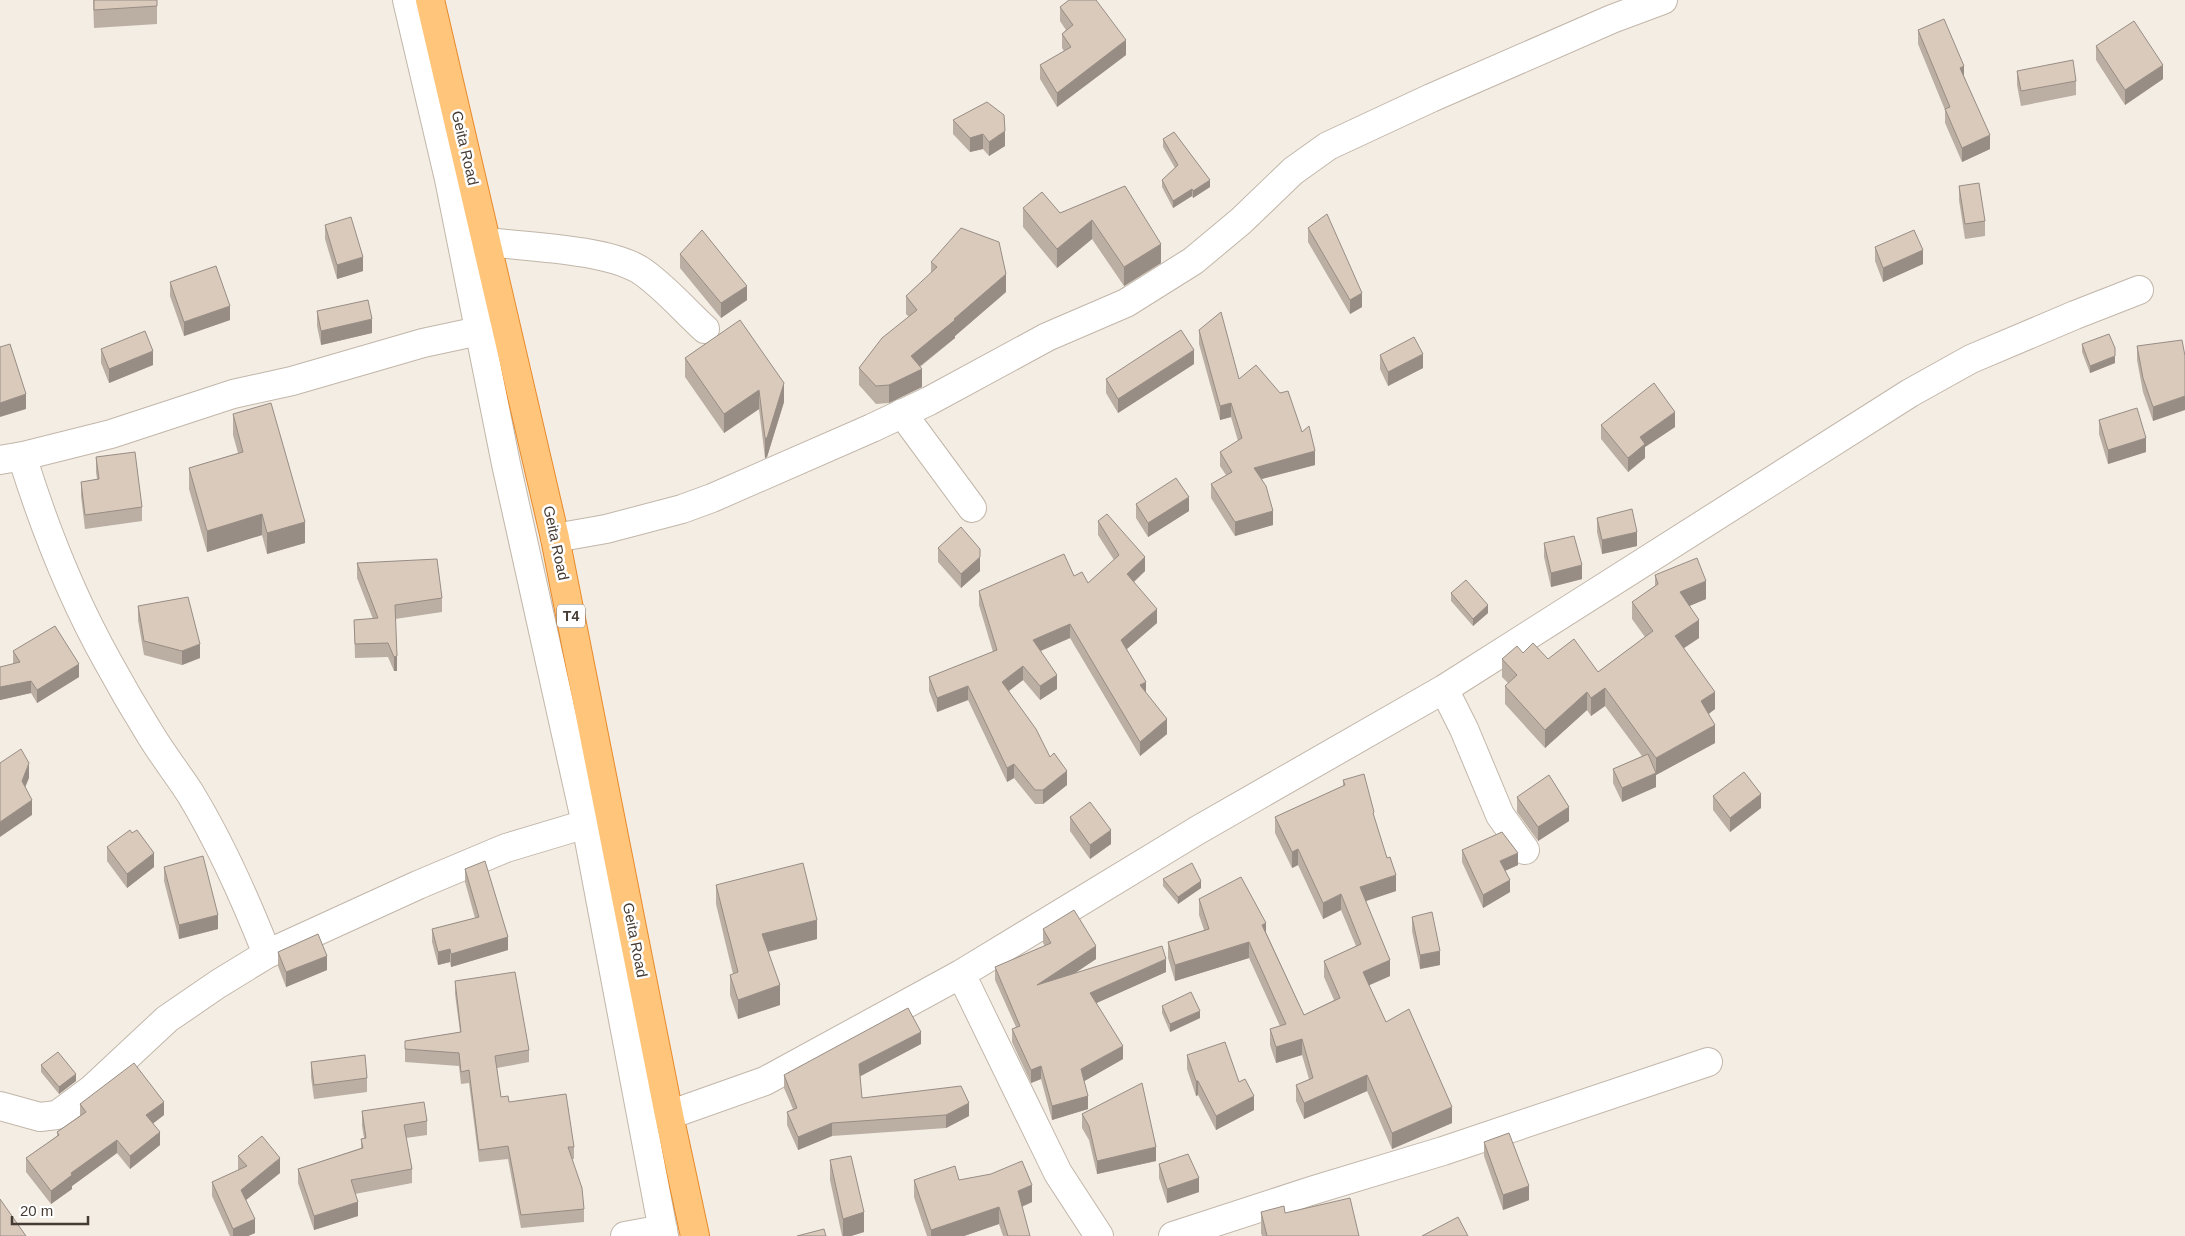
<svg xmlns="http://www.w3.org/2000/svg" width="2185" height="1236" font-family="Arial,sans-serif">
<rect width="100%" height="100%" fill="#f3ede4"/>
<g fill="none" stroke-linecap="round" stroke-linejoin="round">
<defs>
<path id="minor" d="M407 0 449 179 506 464 586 824 664 1236
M487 242C529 247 605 249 640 270 663 285 685 311 705 329
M902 413 972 508
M22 456C44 527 71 596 108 662 121 686 135 710 150 734 162 754 177 773 190 793 221 844 245 898 267 954
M0 460 23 456 111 434 233 394 292 381 423 343 479 331
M555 538 606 529 682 509 712 498 872 428 929 401 1047 337 1126 303 1193 261 1241 221 1293 171 1328 146 1431 98 1612 19 1663 0
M1444 689 1464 729 1500 815 1525 850
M961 974 1058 1173 1099 1236
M0 1106 40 1117 57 1115 92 1089 167 1019 218 984 267 954 418 885 506 848 586 824
M669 1115 765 1081 961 974 1198 830 1444 689 1910 393 1971 359 2075 315 2139 290
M625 1236 663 1229
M1173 1236 1314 1190 1443 1151 1708 1062"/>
<path id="trunk" d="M430 0 555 538 669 1115 695 1236"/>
</defs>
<use href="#minor" stroke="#c2b6a9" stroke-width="30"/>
<use href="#trunk" stroke="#e78a2b" stroke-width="30"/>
<use href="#minor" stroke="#fff" stroke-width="28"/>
<use href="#trunk" stroke="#ffc57b" stroke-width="28"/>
</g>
<path fill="#bbaea2" d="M93 0H157V24L94 28Z
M1060 7 1126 55 1057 107 1040 79V65L1064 51 1062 48V34L1066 30 1060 21Z
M1918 30 1964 76 1990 149 1962 162 1945 123V110L1918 44Z
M2096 46 2163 79 2125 105 2096 60Z
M2017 71 2076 81V95L2021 106 2017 85Z
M953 120 1005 146 989 156 983 149 970 152 953 134Z
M1163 139 1210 187 1193 198 1192 196 1173 208 1162 187V180L1175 168 1163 147Z
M1125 186 1161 263 1124 286 1092 239 1057 268 1023 227V208L1060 213Z
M1959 186 1985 221V236L1965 239 1959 200Z
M325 225 363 271 337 279 325 239Z
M1308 228 1362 307 1350 314 1308 242Z
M1875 247 1923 264 1883 282 1875 261Z
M680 254 747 300 721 318 680 268Z
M931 262 1006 292 955 336V338L920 367 922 387 889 403 876 404 859 385V368L909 317 906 314V296L931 273Z
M170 282 230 320 184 336 170 296Z
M317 311 372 333 321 345 317 326Z
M1199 330 1239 379 1302 432 1315 465 1262 479 1273 525 1235 536 1211 498V484L1226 475 1220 466V452L1238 441 1231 417 1220 420 1199 344Z
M2082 344 2115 363 2090 373 2082 352Z
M2137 346 2185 356 2153 421 2143 392 2137 360Z
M101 349 153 365 109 383 101 363Z
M1380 355 1423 368 1388 386 1380 369Z
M685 358 784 402 767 457 765 458 759 409 724 433 685 377Z
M1194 364 1118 413 1106 393V379Z
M233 414 305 543 267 554 262 535 207 552 189 489V468L238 453 233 435Z
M2099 420 2146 452 2108 464 2099 434Z
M1601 425 1675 427 1645 447V458L1628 472 1601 439Z
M96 457 142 507V521L85 529 81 496V482L97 479 96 472Z
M1136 504 1189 511 1148 537 1136 518Z
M1597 518 1637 546 1602 554 1597 532Z
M1098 521 1145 571 1134 582 1157 623 1127 649 1146 693 1167 734 1140 756 1070 638 1041 651 1057 689 1040 700 1023 680 1009 691 1067 785 1043 804H1035L1014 778 1007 782 968 700 937 712 929 691V677L993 652 979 605V591L1074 576 1088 583 1114 560 1098 535Z
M1544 543 1582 579 1551 587 1544 557Z
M938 548 980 571 961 588 938 562Z
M357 563 442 598V612L395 619 397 671H394L388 657 355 658 354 620 373 619 357 578Z
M1655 575 1706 599 1689 606 1699 638 1684 648 1715 709 1709 714 1715 743 1656 775V787L1622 802 1613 783V769L1642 756 1605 706 1591 716 1587 710 1545 748 1505 704V686L1508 683 1502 677V659L1523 653 1598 672 1645 637 1632 619V602L1655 586Z
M1451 593 1488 613 1473 626 1451 601Z
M138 606 200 658 182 665 144 655 138 620Z
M13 651 79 677 37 703 31 693 0 700V667L13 664Z
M1343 780 1374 818 1396 891 1366 901 1390 976 1369 985 1386 1022 1452 1123 1392 1149 1367 1091 1304 1119 1296 1101V1085L1309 1079 1302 1055 1276 1063 1270 1045V1029L1280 1026 1249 958 1175 981 1168 958V942L1204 930 1199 915V899L1266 932 1304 1015 1334 1000 1324 977V961L1356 946 1341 910 1323 919 1298 865 1292 868 1275 833V817L1343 786Z
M1713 796 1761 808 1730 832 1713 810Z
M1517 797 1569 821 1538 841 1517 812Z
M1070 817 1111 844 1090 859 1070 831Z
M107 847 154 867 127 888 107 861Z
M1462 850 1518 865 1505 871 1510 892 1483 908 1462 862Z
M164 867 218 929 179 939 164 881Z
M465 869 508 950 451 967 450 962 438 965 432 942V929L475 918 465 882Z
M1163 879 1201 888 1178 904 1163 886Z
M716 885 817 939 768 952 780 1005 738 1019 730 995V975L733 974 716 904Z
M1412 917 1440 965 1420 969 1412 931Z
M1043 929 1096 959 1074 974 1166 972 1096 1003 1123 1059 1084 1081 1088 1109 1052 1120 1041 1079 1031 1083 1012 1042V1029L1016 1027 995 980V967L1045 946 1043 943Z
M278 952 327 970 286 987 278 966Z
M455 981 529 1050V1062L497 1068 501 1097 574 1147V1159H572L584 1209V1222L521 1228 508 1159 479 1162 469 1083 461 1084 459 1066 405 1062V1041L460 1032 455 994Z
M1162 1006 1200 1018 1170 1032 1162 1013Z
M921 1044 860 1076 862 1098 969 1116 946 1128 832 1136 798 1150 787 1125V1112L793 1109 784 1088V1075Z
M1187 1055 1254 1110 1216 1130 1198 1095 1196 1096 1187 1069Z
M311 1062 367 1078V1092L314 1099 311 1077Z
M41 1065 76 1081 59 1094 41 1072Z
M80 1104 164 1115 153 1123 160 1145 130 1169 117 1153 72 1186V1189L51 1204 26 1172V1158L57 1136V1132L80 1116Z
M362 1111 427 1121V1135L406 1138 412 1169V1183L355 1194 358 1216 314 1230 298 1183V1169L361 1148V1139L364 1138 362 1126Z
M1082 1114 1156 1161 1097 1174 1089 1140 1082 1128Z
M1484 1142 1529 1200 1503 1210 1484 1156Z
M238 1156 280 1173 246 1200 255 1233 248 1236H230L212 1196V1182L238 1170Z
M830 1160 864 1232 851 1236H842L830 1180Z
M1159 1164 1199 1192 1167 1203 1159 1178Z
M914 1180H959L1032 1202 1022 1207 1030 1236H1003L999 1224 964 1236H927L914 1197Z
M1261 1212 1285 1213 1359 1236H1262L1261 1233Z"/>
<path fill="#988d84" d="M1126 40V55L1057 107V93Z
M2163 65V79L2125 105V90Z
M1964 66V80L1960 68Z
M1005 131V146L989 156V142Z
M983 134V149L970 152V138Z
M1990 135V149L1962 162V148Z
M1210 180V187L1193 198V191Z
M1192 189V196L1173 208V201Z
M1092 220V239L1057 268V249Z
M1161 244V263L1124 286V267Z
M1923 250V264L1883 282V268Z
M363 257V271L337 279V265Z
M1006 274V292L955 336V338L911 373V356Z
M747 286V300L721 318V303Z
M1362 293V307L1350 314V300Z
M230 306V320L184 336V322Z
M372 319V333L321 345V331Z
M1194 350V364L1118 413V399Z
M153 351V365L109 383V369Z
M1423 354V368L1388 386V372Z
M2115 356V363L2090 373V366Z
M922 369V387L889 403V385Z
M784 383V402L767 457 765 458V438Z
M759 390V409L724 433V414Z
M26 394V409L0 417V403Z
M2185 396V410L2153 421V407Z
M1231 403V417L1220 420V406Z
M1675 412V427L1645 447V458L1628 472V458L1640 437Z
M2146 438V452L2108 464V450Z
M1315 451V465L1254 481V468Z
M1189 497V511L1148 537V523Z
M1273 511V525L1235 536V522Z
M262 514V535L207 552V531Z
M305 522V543L267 554V533Z
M1637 532V546L1602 554V540Z
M980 557V571L961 588V574Z
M1145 557V571L1127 588V574Z
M1582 565V579L1551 587V573Z
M1706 581V599L1680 610V592Z
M1488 605V613L1473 626V619Z
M1157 609V623L1121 654V640Z
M1699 620V638L1675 654V636Z
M1070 624V638L1033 654V640Z
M200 644V658L182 665V651Z
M397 656V671H394V657Z
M79 664V677L37 703V690Z
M1023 666V680L1002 696V682Z
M1057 675V689L1040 700V686Z
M31 681V693L0 700V687Z
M1146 682V696L1140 685Z
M968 686V700L937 712V698Z
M1605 688V706L1591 716V698Z
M1587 692V710L1545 748V730Z
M1715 692V709L1701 719V701Z
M1167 719V734L1140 756V742Z
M1715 725V743L1656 775V758Z
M29 763V778L22 795V781Z
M1014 764V778L1007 782V768Z
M1067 771V785L1043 804V790Z
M1656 773V787L1622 802V788Z
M1761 794V808L1730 832V818Z
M32 800V815L0 837V822Z
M1569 807V821L1538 841V827Z
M1111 830V844L1090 859V845Z
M1298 849V865L1292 868V852Z
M154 853V867L127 888V874Z
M1518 853V865L1500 873V861Z
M1396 875V891L1360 903V887Z
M1510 880V892L1483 908V895Z
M1201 881V888L1178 904V897Z
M1341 894V910L1323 919V903Z
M218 915V929L179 939V925Z
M817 920V939L762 953V934Z
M1266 923V939L1262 925Z
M508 937V950L451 967V954Z
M1249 942V958L1175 981V965Z
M1096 946V959L1037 998V985Z
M450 949V962L438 965V952Z
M1440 951V965L1420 969V955Z
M327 956V970L286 987V972Z
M1166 959V972L1090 1006V993Z
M1390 960V976L1363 988V972Z
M780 985V1005L738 1019V1000Z
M1200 1011V1018L1170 1032V1024Z
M921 1032V1044L859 1077V1064Z
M1302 1039V1055L1276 1063V1047Z
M1123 1046V1059L1081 1083V1069Z
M1041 1066V1079L1031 1083V1070Z
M76 1074V1081L59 1094V1087Z
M1367 1075V1091L1304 1119V1103Z
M1196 1081H1198V1095L1196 1096Z
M1088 1096V1109L1052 1120V1106Z
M1254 1096V1110L1216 1130V1116Z
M164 1102V1115L146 1129V1115Z
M969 1103V1116L946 1128V1115Z
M1452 1107V1123L1392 1149V1133Z
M832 1123V1136L798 1150V1137Z
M160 1132V1145L130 1169V1156Z
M117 1140V1153L72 1186V1189L51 1204V1191L71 1173Z
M1156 1147V1161L1097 1174V1161Z
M280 1158V1173L241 1204V1190Z
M1199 1178V1192L1167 1203V1189Z
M1032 1185V1202L1018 1208V1191Z
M1529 1186V1200L1503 1210V1195Z
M358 1202V1216L314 1230V1216Z
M999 1207V1224L964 1236H931V1230Z
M864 1212V1232L851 1236H843V1219Z
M255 1219V1233L248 1236H233V1229Z"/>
<path fill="#d9cabc" stroke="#988d84" d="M94 0H157V6L94 10Z
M1069 0H1096L1126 40 1057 93 1040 65 1071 47 1062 34 1073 25 1060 7Z
M1944 19 1964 66 1960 68 1990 135 1962 148 1945 109 1950 107 1918 30Z
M2134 21 2163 65 2125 90 2096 46Z
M2073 60 2076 81 2021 91 2017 71Z
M987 102 1004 115 1005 131 989 142 983 134 970 138 953 120Z
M1174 132 1210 180 1193 191 1192 189 1173 201 1162 180 1178 165 1163 139Z
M1979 183 1985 221 1965 224 1959 186Z
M1125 186 1161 244 1124 267 1092 220 1057 249 1023 208 1042 192 1060 213Z
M1327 214 1362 293 1350 300 1308 228Z
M351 217 363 257 337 265 325 225Z
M961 228 999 242 1006 274 954 319 955 320 911 356 922 369 889 385 876 386 859 368 882 338 917 310 906 296 937 267 931 262Z
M702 230 747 286 721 303 680 254Z
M1914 230 1923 250 1883 268 1875 247Z
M216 266 230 306 184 322 170 282Z
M368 300 372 319 321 331 317 311Z
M1221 312 1239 379 1256 365 1280 393 1288 391 1302 432 1309 426 1315 451 1254 468 1266 486 1273 511 1235 522 1211 484 1232 472 1220 452 1242 438 1231 403 1220 406 1199 330Z
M740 320 784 383 767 438H765L759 390 724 414 685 358Z
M1181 330 1194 350 1118 399 1106 379Z
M145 331 153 351 109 369 101 349Z
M2109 334 2115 348V356L2090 366 2082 344Z
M1414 337 1423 354 1388 372 1380 355Z
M2182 340 2185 356V396L2153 407 2143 378 2137 346Z
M10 344 26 394 0 403V347Z
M1654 383 1675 412 1640 437 1645 444 1628 458 1601 425Z
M271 403 305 522 267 533 262 514 207 531 189 468 243 452 233 414Z
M2137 408 2146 438 2108 450 2099 420Z
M135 452 142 507 85 515 81 482 99 479 96 457Z
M1176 478 1189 497 1148 523 1136 504Z
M1632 509 1637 532 1602 540 1597 518Z
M1107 514 1145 557 1127 574 1157 609 1121 640 1146 682 1140 685 1167 719 1140 742 1070 624 1033 640 1057 675 1040 686 1023 666 1002 682 1036 729 1050 757 1054 753 1067 771 1043 790H1035L1014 764 1007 768 968 686 937 698 929 677 997 650 979 591 1064 554 1074 576 1082 572 1088 583 1119 555 1098 521Z
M961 527 980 549V557L961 574 938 548Z
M1574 536 1582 565 1551 573 1544 543Z
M1697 558 1706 581 1680 592 1699 620 1675 636 1715 692 1701 701 1715 725 1656 758 1605 688 1591 698 1587 692 1545 730 1505 686 1517 675 1502 659 1517 646 1523 653 1533 643 1548 659 1574 639 1598 672 1653 631 1632 602 1658 584 1655 575Z
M437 559 442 598 395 605 397 656 394 657 388 643 355 644 354 620 378 618 357 563Z
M1466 580 1488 605 1473 619 1451 593Z
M188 597 200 644 182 651 144 641 138 606Z
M55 626 79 664 37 690 31 681 0 687V667L20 662 13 651Z
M21 749 29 763 22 781 32 800 0 822V763Z
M1648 754 1656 773 1622 788 1613 769Z
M1744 772 1761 794 1730 818 1713 796Z
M1364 774 1374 812 1373 813 1387 858 1390 857 1396 875 1360 887 1390 960 1363 972 1386 1022 1409 1009 1452 1107 1392 1133 1367 1075 1304 1103 1296 1085 1313 1078 1302 1039 1276 1047 1270 1029 1286 1024 1249 942 1175 965 1168 942 1209 929 1199 899 1241 877 1266 923 1262 925 1304 1015 1340 998 1324 961 1361 944 1341 894 1323 903 1298 849 1292 852 1275 817 1345 785 1343 780Z
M1549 775 1569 807 1538 827 1517 797Z
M1090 802 1111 830 1090 845 1070 817Z
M130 830 132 833 137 830 154 853 127 874 107 847Z
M1502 832 1518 853 1500 861 1510 880 1483 895 1462 850Z
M203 856 218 915 179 925 164 867Z
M485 861 508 937 451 954 450 949 438 952 432 929 479 917 465 869Z
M803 863 817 920 762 934 780 985 738 1000 730 975 738 972 716 885Z
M1192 863 1201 881 1178 897 1163 879Z
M1074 910 1096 946 1037 985 1162 946 1166 959 1090 993 1123 1046 1081 1069 1088 1096 1052 1106 1041 1066 1031 1070 1012 1029 1020 1026 995 967 1051 943 1043 929Z
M1432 912 1440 951 1420 955 1412 917Z
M318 934 327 956 286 972 278 952Z
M515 972 529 1050 495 1056 501 1097 508 1096 509 1102 566 1094 574 1147H568L582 1188 584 1209 521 1215 508 1146 479 1150 469 1070 461 1072 459 1053 405 1049V1041L461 1032 455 981Z
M1191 992 1200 1011 1170 1024 1162 1006Z
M908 1008 921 1032 859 1064 862 1098 961 1086 969 1103 946 1115 832 1123 798 1137 787 1112 797 1108 784 1075Z
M1225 1042 1239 1082 1245 1079 1254 1096 1216 1116 1198 1081H1196L1187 1055Z
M58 1052 76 1074 59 1087 41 1065Z
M365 1055 367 1078 314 1085 311 1062Z
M134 1063 164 1102 146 1115 160 1132 130 1156 117 1140 71 1173 72 1175 51 1191 26 1158 59 1135 57 1132 86 1112 80 1104Z
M1142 1083 1156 1147 1097 1161 1089 1126 1082 1114Z
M424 1102 427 1121 404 1125 412 1169 351 1180 358 1202 314 1216 298 1169 363 1148 361 1139 366 1138 362 1111Z
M1509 1133 1529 1186 1503 1195 1484 1142Z
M262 1136 280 1158 241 1190 255 1219 233 1229 212 1182 247 1166 238 1156Z
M1188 1154 1199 1178 1167 1189 1159 1164Z
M851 1156 864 1212 843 1219 830 1160Z
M1022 1161 1032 1185 1018 1191 1030 1236H1008L999 1207 931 1230 914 1180 955 1166 959 1180 991 1174Z
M1350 1198 1359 1236H1267L1261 1212 1284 1206 1285 1213Z
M0 1199 26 1236H0Z
M1458 1217 1468 1236H1422Z
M824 1229 826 1236H797Z"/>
<g text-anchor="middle" stroke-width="5" stroke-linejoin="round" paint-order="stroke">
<rect fill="#fff" stroke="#7e7671" stroke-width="1" x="557" y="604.5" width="28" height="23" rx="4"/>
<g font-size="14" font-weight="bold" fill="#463c34">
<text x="571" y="621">T4</text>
</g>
<g font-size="15" fill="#463c34" stroke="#fff">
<text transform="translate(465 148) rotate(77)" y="5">Geita Road</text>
<text transform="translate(556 543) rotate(78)" y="5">Geita Road</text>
<text transform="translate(635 940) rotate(79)" y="5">Geita Road</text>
</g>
</g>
<path d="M12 1216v8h76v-8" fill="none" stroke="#463c34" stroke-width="2.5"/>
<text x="20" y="1216" font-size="15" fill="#463c34" stroke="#ffffff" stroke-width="4" paint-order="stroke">20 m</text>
</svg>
